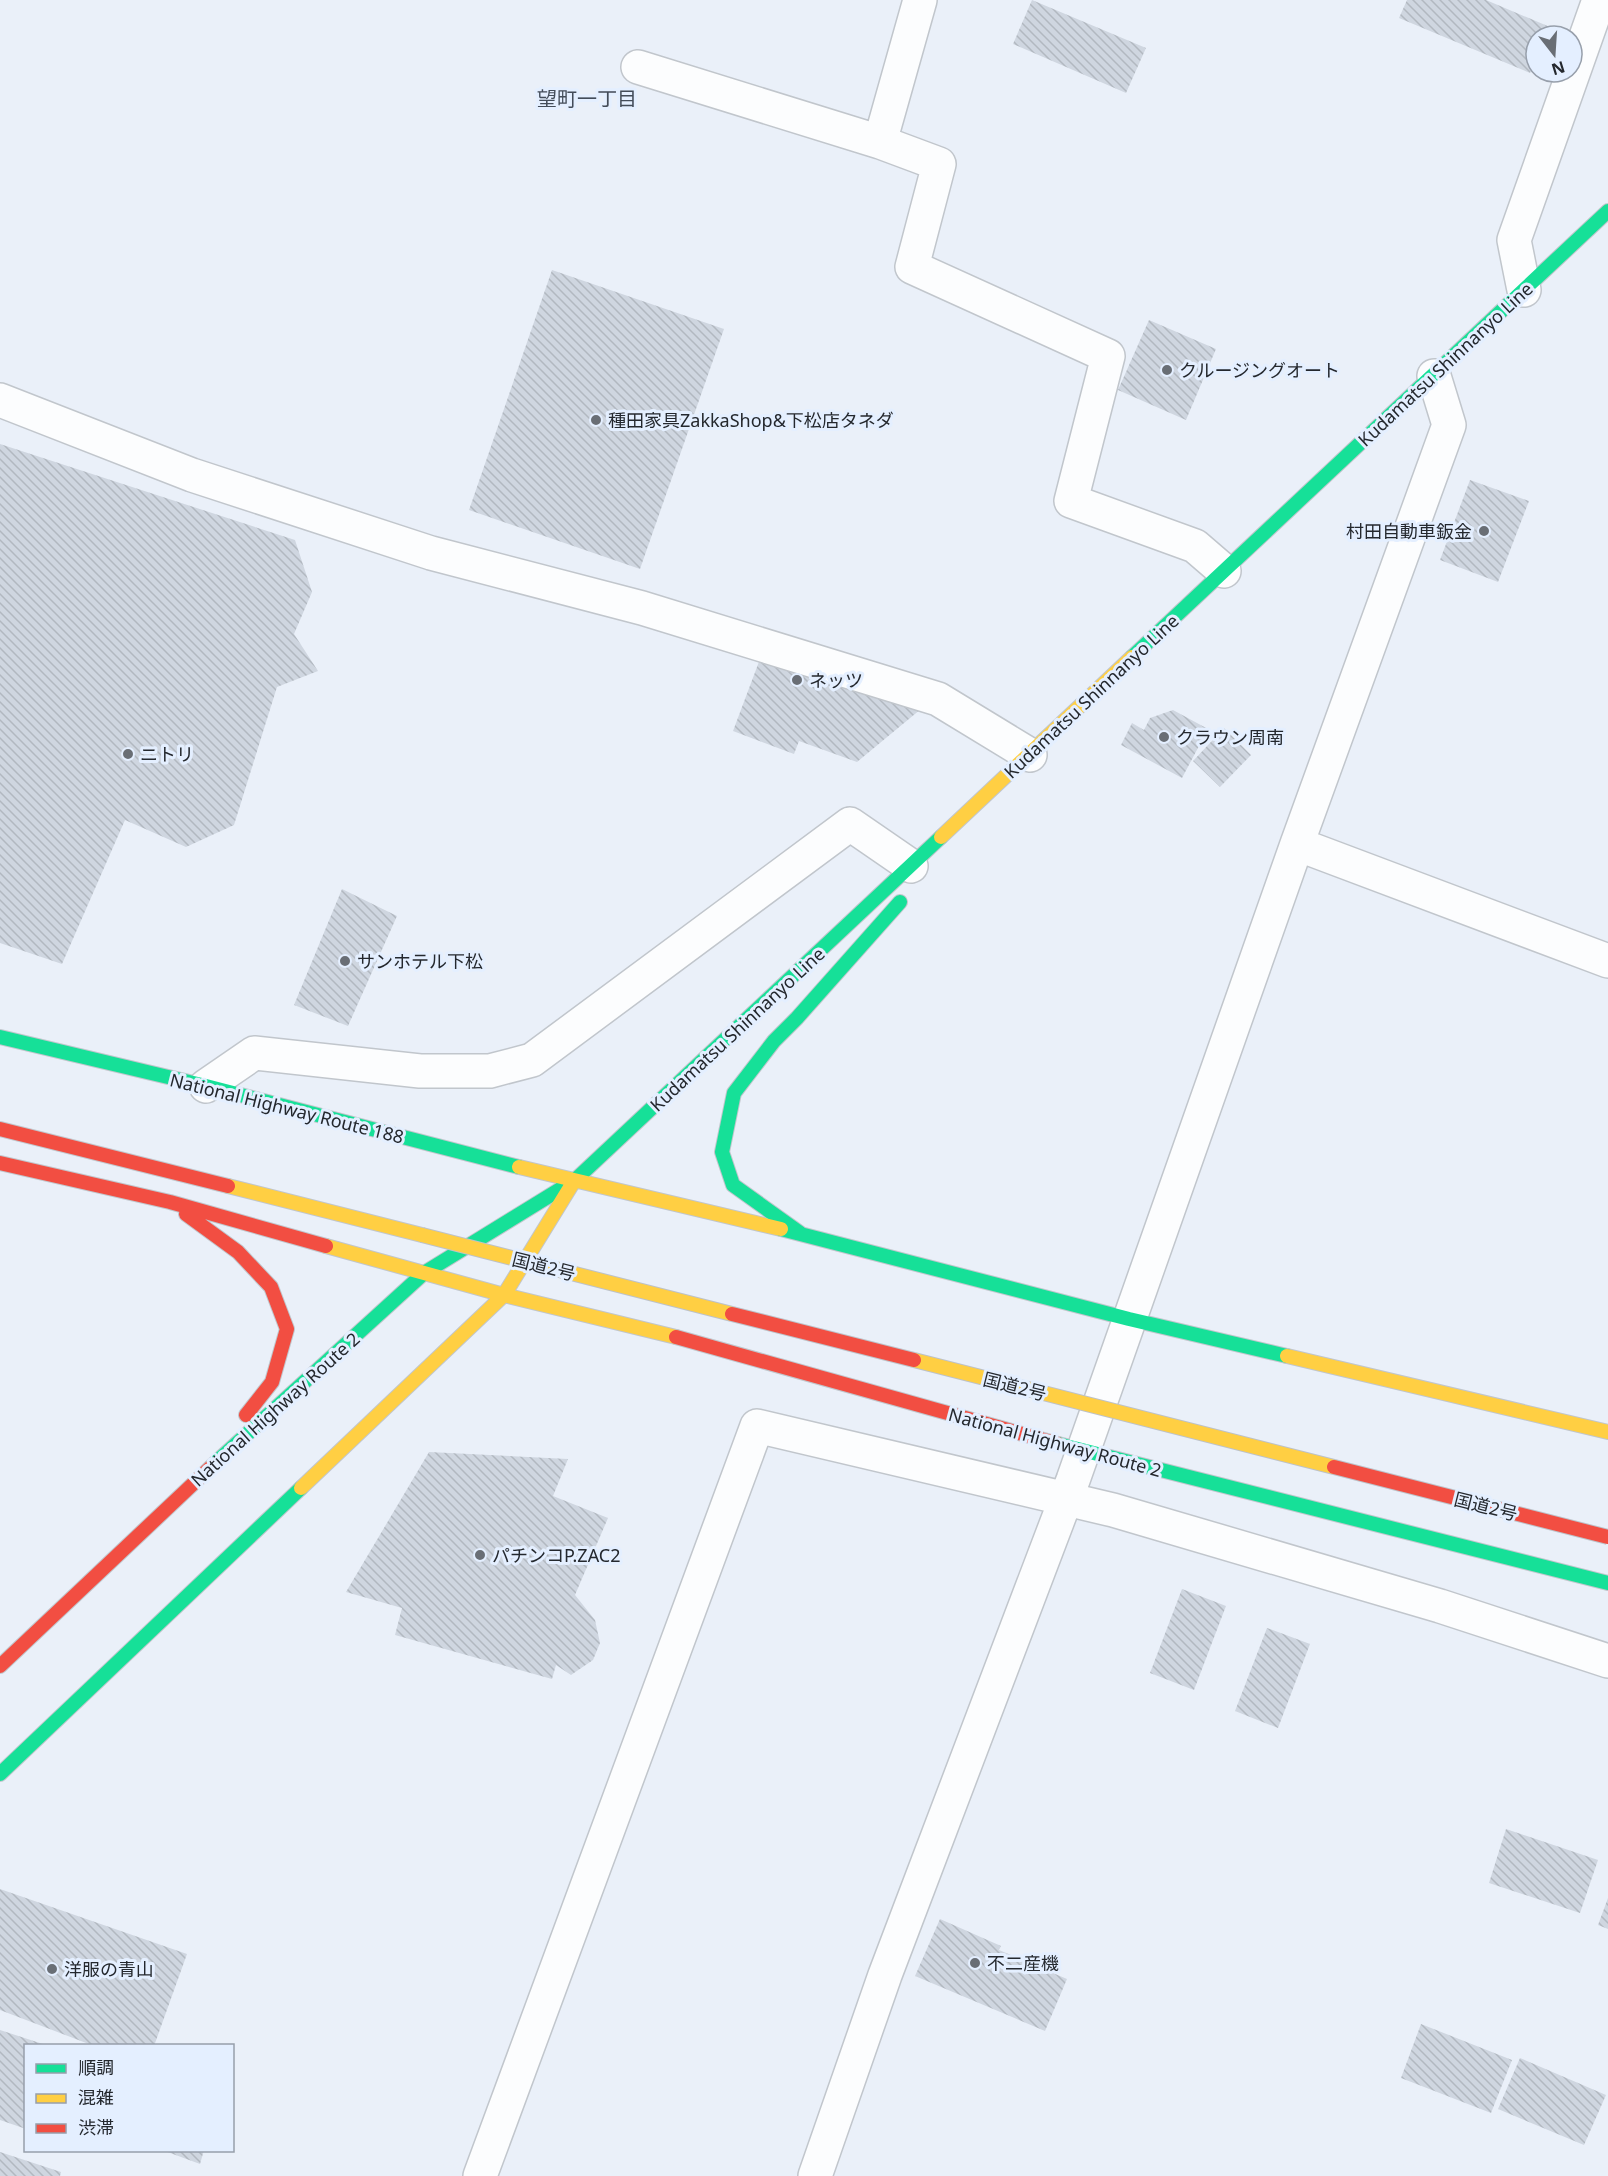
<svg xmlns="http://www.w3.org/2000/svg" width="1608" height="2176" viewBox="0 0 1608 2176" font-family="'Noto Sans','Noto Sans JP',sans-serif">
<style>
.building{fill:url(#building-back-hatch)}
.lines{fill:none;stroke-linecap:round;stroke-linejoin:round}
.street-casing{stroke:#c1c6cc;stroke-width:36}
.fast-casing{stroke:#c1c6cc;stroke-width:16}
.slow-casing{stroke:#c1c6cc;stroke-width:16}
.jam-casing{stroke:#c1c6cc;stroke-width:16}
.street{stroke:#fcfdfe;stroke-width:33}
.fast{stroke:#16e098;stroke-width:14}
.slow{stroke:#ffcf43;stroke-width:14}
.jam{stroke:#f24e42;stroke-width:14}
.slow-bridge-casing{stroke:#bdc2c9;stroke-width:16;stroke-linecap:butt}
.jam-bridge-casing{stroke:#bdc2c9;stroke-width:16;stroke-linecap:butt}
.slow-bridge{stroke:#ffcf43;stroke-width:14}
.jam-bridge{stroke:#f24e42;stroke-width:14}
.poi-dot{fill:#696e75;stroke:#e4efff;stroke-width:2}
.labels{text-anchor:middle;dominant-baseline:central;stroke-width:6;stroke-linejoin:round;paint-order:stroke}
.street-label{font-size:18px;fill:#24282e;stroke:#e4efff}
.poi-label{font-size:18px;fill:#24282e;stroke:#e4efff;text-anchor:start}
.neighbourhood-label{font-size:20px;fill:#434c59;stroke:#e4efff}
</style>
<defs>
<pattern id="building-back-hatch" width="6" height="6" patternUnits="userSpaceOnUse" patternTransform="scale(1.5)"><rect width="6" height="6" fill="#cfd6e0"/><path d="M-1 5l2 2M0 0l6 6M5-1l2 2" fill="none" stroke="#b2b8c0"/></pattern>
</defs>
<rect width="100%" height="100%" fill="#eaf0f9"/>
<path class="building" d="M1032,0L1146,48L1126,93L1013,44Z
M1407,0H1486L1550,27L1546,36H1536V59L1530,73L1399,18Z
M552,270L724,329L640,569L469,510Z
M1149,320L1216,349L1186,420L1118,390Z
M0,444L295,540L312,592L294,634L318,671L277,687L234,825L186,847L125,820L62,964L0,943Z
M1470,480L1529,501L1498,582L1440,560Z
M763,651L921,709L857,762L799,741L794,754L733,731Z
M1173,710L1208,729L1182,778L1121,745L1132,723L1144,730L1150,718Z
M1224,728L1251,755L1220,787L1193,761Z
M342,889L397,916L348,1026L294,1005Z
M429,1452L568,1459L553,1496L608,1518L575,1595L595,1620L600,1643L593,1660L571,1675L556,1665L552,1679L395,1635L402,1608L346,1592Z
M1182,1589L1226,1606L1194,1690L1150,1673Z
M1267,1628L1310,1644L1278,1728L1235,1711Z
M1506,1829L1598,1860L1580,1913L1489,1883Z
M0,1889L187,1954L154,2046H94L0,2010Z
M1608,1898V1929L1598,1925Z
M940,1919L1001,1946L999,1950L1067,1979L1045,2031L915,1976Z
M1421,2024L1512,2060L1491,2113L1401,2078Z
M0,2030L46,2045L26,2046V2129L0,2120Z
M1520,2058L1606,2095L1584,2145L1498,2109Z
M162,2150H204L200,2164Z
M0,2152L61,2172L60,2176H0Z"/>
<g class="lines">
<defs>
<path id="street" d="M638,67L880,142L939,164L912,267L1108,356L1071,501L1195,546L1224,571
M880,142L920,0
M1524,290L1514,240L1599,0
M0,400L192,475L431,553L642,608L938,699L1030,755
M1297,844L1608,961
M206,1086L254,1053L420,1071H490L532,1060L850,824L911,866
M480,2176L757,1426L1113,1510L1440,1606L1608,1661
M815,2176L885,1975L1073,1480L1297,844L1449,425L1434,376"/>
<path id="fast" d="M1132,657L1608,211
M0,1037L206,1086L519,1167
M574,1181L941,837
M781,1229L1129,1319L1287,1356
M800,1233L733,1185L722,1152L734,1093L774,1041L797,1018L900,902
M1058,1444L1608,1583
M212,1466L424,1273L567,1185
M0,1774L301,1488"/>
<path id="slow" d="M941,837L1132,657
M519,1167L781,1229
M228,1186L422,1235
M326,1246L504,1295L676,1337
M1287,1356L1608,1432
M301,1488L504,1295L574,1181"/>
<path id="jam" d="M0,1129L228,1186
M0,1163L170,1202L326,1246
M186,1214L238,1252L271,1287L287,1329L272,1382L246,1415
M676,1337L1058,1444
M0,1666L212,1466"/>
</defs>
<use href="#street" class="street-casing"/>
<use href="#fast" class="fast-casing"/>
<use href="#slow" class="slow-casing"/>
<use href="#jam" class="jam-casing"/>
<use href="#street" class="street"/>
<use href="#fast" class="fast"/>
<use href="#slow" class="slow"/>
<use href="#jam" class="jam"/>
<defs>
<path id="slow-bridge" d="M422,1235L732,1314
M914,1360L1334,1467"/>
<path id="jam-bridge" d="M732,1314L914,1360
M1334,1467L1608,1537"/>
</defs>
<use href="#slow-bridge" class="slow-bridge-casing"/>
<use href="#jam-bridge" class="jam-bridge-casing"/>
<use href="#slow-bridge" class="slow-bridge"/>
<use href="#jam-bridge" class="jam-bridge"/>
</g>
<g class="poi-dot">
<circle cx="1167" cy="370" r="6"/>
<circle cx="596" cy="420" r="6"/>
<circle cx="1484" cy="531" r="6"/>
<circle cx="797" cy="680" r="6"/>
<circle cx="1164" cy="737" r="6"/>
<circle cx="128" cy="754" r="6"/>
<circle cx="345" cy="961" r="6"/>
<circle cx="480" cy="1555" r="6"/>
<circle cx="975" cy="1963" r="6"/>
<circle cx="52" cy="1969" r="6"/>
</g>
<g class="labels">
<g class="street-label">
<text transform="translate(1445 364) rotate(-43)">Kudamatsu Shinnanyo Line</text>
<text transform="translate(1091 696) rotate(-43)">Kudamatsu Shinnanyo Line</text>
<text transform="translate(737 1029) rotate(-43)">Kudamatsu Shinnanyo Line</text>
<text transform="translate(287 1108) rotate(14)">National Highway Route 188</text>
<text transform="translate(544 1266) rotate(14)">国道2号</text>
<text transform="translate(1015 1386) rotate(14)">国道2号</text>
<text transform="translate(275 1409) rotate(-42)">National Highway Route 2</text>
<text transform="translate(1055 1442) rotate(15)">National Highway Route 2</text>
<text transform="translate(1486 1506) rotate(14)">国道2号</text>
</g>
<g class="poi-label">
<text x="1179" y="370">クルージングオート</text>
<text x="608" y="420">種田家具ZakkaShop&amp;下松店タネダ</text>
<text x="1472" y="531" text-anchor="end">村田自動車鈑金</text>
<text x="809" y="680">ネッツ</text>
<text x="1176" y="737">クラウン周南</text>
<text x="140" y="754">ニトリ</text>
<text x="357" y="961">サンホテル下松</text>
<text x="492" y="1555">パチンコP.ZAC2</text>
<text x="987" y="1963">不二産機</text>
<text x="64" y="1969">洋服の青山</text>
</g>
<g class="neighbourhood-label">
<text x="587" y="98">望町一丁目</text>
</g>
</g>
<rect x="24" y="2044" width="210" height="108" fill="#e4efff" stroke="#979fab" stroke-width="1.5"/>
<rect x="36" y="2064" width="30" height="9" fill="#16e098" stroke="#979fab" stroke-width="1.5"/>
<text x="78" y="2074" font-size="18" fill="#24282e">順調</text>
<rect x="36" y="2094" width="30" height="9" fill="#ffcf43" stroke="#979fab" stroke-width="1.5"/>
<text x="78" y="2104" font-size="18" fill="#24282e">混雑</text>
<rect x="36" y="2124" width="30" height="9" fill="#f24e42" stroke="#979fab" stroke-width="1.5"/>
<text x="78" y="2134" font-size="18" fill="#24282e">渋滞</text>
<g transform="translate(1554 54) rotate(163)"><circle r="28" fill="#e4efff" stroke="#979fab" stroke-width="1.5"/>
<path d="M0-4.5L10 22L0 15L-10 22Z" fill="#696e75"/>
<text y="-9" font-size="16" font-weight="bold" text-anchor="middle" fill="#24282e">N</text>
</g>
</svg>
